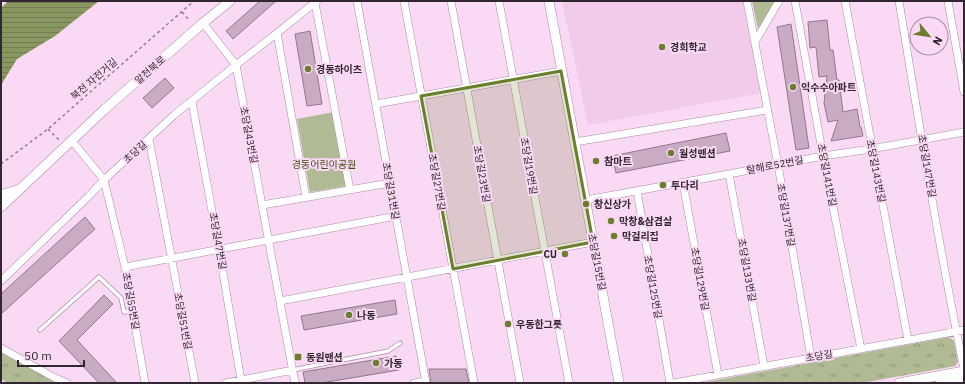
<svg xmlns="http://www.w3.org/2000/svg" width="965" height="384" viewBox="0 0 965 384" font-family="'IBM Plex Sans','Noto Sans KR',sans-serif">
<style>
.built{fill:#f2cbeb}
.grass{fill:url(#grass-tufts)}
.park{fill:#b0bb95}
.water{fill:url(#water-rules)}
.building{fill:#c9abc4;stroke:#94778f}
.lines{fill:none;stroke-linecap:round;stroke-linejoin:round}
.service-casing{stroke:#ac8ea7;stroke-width:5}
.minor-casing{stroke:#ac8ea7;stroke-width:8}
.tertiary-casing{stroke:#ac8ea7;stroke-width:10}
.path{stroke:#947e91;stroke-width:1.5;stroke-dasharray:3 3;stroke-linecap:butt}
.service{stroke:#fff;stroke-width:3.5}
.minor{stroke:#fff;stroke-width:7}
.tertiary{stroke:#fff;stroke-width:9}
.marked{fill:#6c7e2e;fill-opacity:0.2;stroke:#6c7e2e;stroke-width:3;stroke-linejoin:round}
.poi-dot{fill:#6c7e2e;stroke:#f9d9f4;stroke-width:1.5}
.labels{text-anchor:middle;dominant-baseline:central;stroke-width:4;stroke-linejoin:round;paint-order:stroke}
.poi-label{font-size:10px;font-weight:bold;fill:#322630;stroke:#f9d9f4;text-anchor:start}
.street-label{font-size:10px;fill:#322630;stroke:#f9d9f4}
.park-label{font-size:10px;fill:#414e0f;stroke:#f9d9f4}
</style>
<defs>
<pattern id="grass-tufts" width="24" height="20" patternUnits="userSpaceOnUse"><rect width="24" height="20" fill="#b0bb95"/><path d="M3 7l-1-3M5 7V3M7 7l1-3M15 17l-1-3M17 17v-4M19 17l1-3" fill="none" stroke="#90987a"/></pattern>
<pattern id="water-rules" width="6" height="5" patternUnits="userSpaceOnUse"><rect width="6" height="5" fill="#899861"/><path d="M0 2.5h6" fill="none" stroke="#717c50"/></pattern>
</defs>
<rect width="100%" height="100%" fill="#f9d9f4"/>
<path class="built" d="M562,1H743L761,93L588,125Z"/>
<path class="grass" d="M949,337L954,341L958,362L955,366L862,383H701Z
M1,350L66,383H8L1,379Z"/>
<path class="park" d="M752,1H775L758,29Z
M334,112L347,186L310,192L297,119Z"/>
<path class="water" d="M8,1H99L55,36L17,59L1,85V8Z"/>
<path class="building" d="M260,1H276L233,39L226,31Z
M827,20L830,50H833L837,80H839L843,112L857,109L860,127H861L863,136L831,141L838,120L828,122L824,103L827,76L819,77L816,47L810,48L808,22Z
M791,24L809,148L796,150L777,27Z
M310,31L322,104L307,106L295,34Z
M165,78L174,88L152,108L143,98Z
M726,133L730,151L616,173L612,156Z
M85,217L95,229L1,314V294Z
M104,295L113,304L77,340L117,383H99L59,341Z
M395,300L397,314L304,330L301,316Z
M396,356L399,370L321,383H305L303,372Z
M429,369H466L469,383H431Z"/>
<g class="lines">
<defs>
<path id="service" d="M40,330L99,277L121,298L124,312L132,311
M293,370L336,361L358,357L388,351L400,343"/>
<path id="minor" d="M357,1L426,383
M404,1L474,383
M451,1L520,383
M499,1L569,383
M747,1L778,165L811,358
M795,1L823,156L861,349
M845,1L908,340
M899,1C919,124 939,247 964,369
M948,1L964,92
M315,3L350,190
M203,23L236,65L295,383
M277,33L306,197
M755,42L779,1
M192,102L219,249L241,380
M376,104L561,71
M149,139L195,383
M72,141L104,180L125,267L145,383
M575,142L767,110
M729,174L764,366
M683,183L718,375
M637,191L670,383
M586,200L729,174L823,156L871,149L964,132
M262,205L390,183
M125,267L396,216
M1,281L88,197L104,180L174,115L236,65L277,33L317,1
M280,301L593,242
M1,348L55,378L67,383
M226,383L293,370
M414,383L425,381
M674,383L964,330"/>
<path id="tertiary" d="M549,1L619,383
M1,195L17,190
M1,207L105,109L203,23L230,1
M899,383L964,371
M940,383L964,379"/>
</defs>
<use href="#service" class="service-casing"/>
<use href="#minor" class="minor-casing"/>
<use href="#tertiary" class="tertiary-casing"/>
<path class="path" d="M182,12L190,21
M48,129L60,141
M1,164L48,129L194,1"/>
<use href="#service" class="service"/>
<use href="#minor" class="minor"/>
<use href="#tertiary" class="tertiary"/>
</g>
<path class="marked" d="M561,71L593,242L453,269L421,96Z"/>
<g class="poi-dot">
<circle cx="662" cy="47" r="4"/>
<circle cx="308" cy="69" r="4"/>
<circle cx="793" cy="87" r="4"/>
<circle cx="671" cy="153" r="4"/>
<circle cx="596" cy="161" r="4"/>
<circle cx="663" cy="185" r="4"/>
<circle cx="586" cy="204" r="4"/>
<circle cx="611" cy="221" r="4"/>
<circle cx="614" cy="236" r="4"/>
<circle cx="565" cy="254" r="4"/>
<circle cx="349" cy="315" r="4"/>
<circle cx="508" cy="324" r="4"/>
<rect x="294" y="353" width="8" height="8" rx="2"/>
<circle cx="376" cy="363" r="4"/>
</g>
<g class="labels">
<g class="poi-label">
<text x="670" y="47">경희학교</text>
<text x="316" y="69">경동하이츠</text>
<text x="801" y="87">익수수아파트</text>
<text x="679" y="153">월성맨션</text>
<text x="604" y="161">참마트</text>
<text x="671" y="185">투다리</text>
<text x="594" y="204">창신상가</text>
<text x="619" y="221">막창&amp;삼겹살</text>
<text x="622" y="236">막걸리집</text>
<text x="557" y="254" text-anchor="end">CU</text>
<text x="357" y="315">나동</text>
<text x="516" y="324">우동한그릇</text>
<text x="306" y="357">동원맨션</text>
<text x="384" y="363">가동</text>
</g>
<g class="street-label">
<text transform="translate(150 70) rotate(-41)">알천북로</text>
<text transform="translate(94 79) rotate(-41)">북천 자전거길</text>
<text transform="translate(249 135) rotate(79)">초당길43번길</text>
<text transform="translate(135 152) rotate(-43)">초당길</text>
<text transform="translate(775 165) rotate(-11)">탈해로52번길</text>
<text transform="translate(529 166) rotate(80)">초당길19번길</text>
<text transform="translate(927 166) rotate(80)">초당길147번길</text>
<text transform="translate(876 171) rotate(79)">초당길143번길</text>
<text transform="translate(482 174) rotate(80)">초당길23번길</text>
<text transform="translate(827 175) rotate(79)">초당길141번길</text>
<text transform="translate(437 182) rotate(80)">초당길27번길</text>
<text transform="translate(391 191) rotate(80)">초당길31번길</text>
<text transform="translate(786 215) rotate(80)">초당길137번길</text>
<text transform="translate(218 241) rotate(80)">초당길47번길</text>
<text transform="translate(597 262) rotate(79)">초당길15번길</text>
<text transform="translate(747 270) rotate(80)">초당길133번길</text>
<text transform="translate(700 279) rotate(80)">초당길129번길</text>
<text transform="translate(653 287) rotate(80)">초당길125번길</text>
<text transform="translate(131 301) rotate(80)">초당길55번길</text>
<text transform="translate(183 321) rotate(79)">초당길51번길</text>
<text transform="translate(819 356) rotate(-10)">초당길</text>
</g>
<g class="park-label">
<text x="324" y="164">경동어린이공원</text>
</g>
</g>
<rect width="965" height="384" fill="none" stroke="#322630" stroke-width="4"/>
<g transform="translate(929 36) rotate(120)"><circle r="19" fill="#f9d9f4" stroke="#a991a6"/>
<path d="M0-3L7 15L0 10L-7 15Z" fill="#6c7e2e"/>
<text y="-6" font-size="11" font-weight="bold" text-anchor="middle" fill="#322630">N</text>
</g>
<path d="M18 360v6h66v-6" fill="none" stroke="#322630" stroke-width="2"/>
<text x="24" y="360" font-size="12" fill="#322630" stroke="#f9d9f4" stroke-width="3" paint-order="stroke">50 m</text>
</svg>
